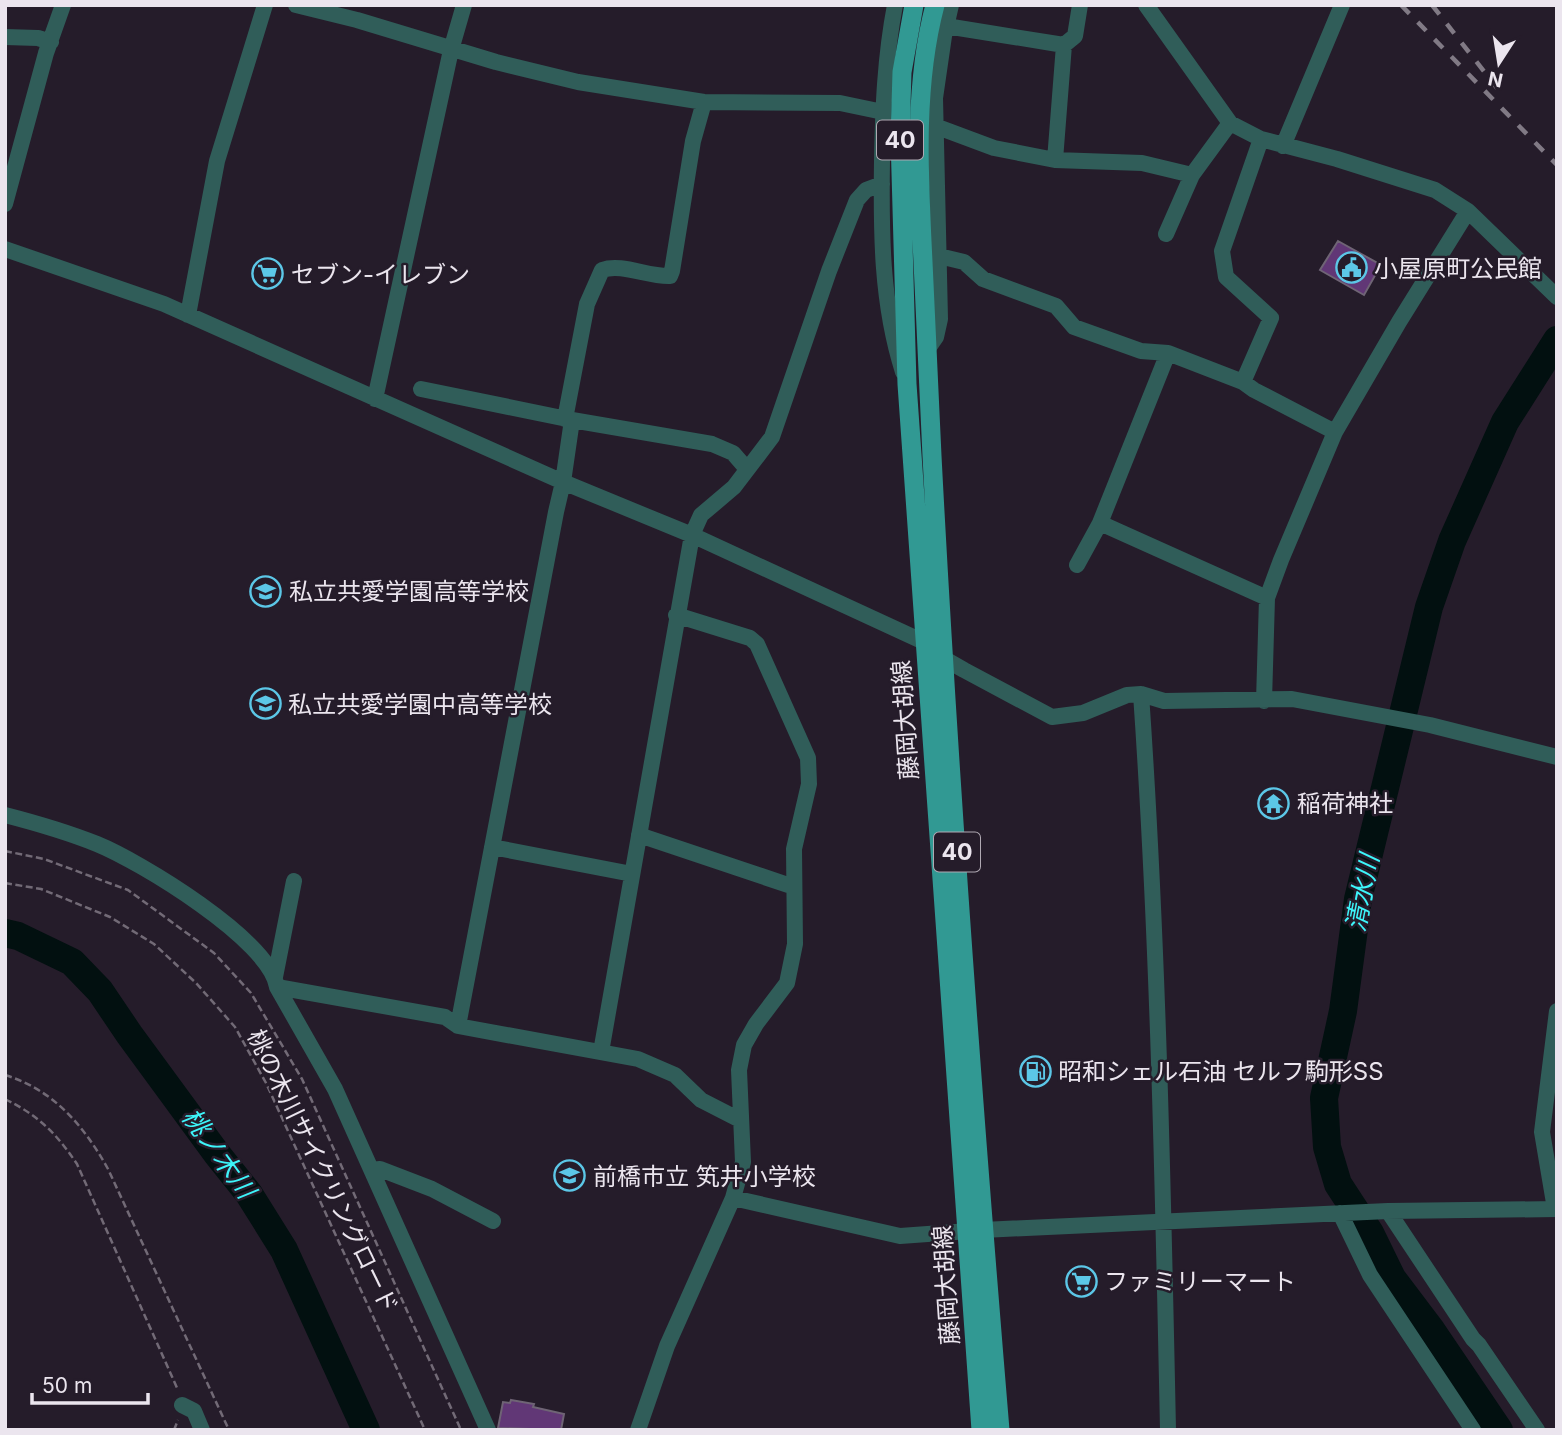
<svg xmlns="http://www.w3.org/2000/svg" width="1562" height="1435" viewBox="0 0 1562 1435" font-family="Inter,'Noto Sans JP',sans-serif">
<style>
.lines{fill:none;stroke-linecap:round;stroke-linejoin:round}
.river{stroke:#021010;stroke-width:28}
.building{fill:#613776;stroke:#6f6475;stroke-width:2}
.path{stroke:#726a76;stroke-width:2.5;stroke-dasharray:7 3.5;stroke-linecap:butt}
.minor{stroke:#305d59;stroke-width:16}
.major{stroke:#319993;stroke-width:19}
.rail{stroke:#817a85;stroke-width:4.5;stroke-dasharray:12 12;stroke-linecap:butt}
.labels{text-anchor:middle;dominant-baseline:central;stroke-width:5;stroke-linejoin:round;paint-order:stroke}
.shield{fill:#251c2a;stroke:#b0a9b3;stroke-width:2}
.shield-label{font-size:23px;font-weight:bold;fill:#ebe5ee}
.poi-label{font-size:24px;fill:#ebe5ee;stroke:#251c2a;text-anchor:start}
.street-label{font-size:24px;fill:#ebe5ee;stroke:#251c2a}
.water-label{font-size:26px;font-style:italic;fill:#3df5fa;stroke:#251c2a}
</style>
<rect width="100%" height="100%" fill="#251c2a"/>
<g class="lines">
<path class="river" d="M5,933L18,936L72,962L100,991L129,1034L217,1154L249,1194L284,1250L366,1430
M1499,1430L1432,1331L1392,1278L1370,1233L1338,1184L1327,1147L1324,1098L1343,1011L1358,899L1429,607L1452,541L1505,422L1557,340"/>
</g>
<path class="building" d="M1338,241L1381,265L1364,295L1320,270Z
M511,1400L534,1404L533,1407L564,1414L561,1430L498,1428L503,1402L510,1403Z"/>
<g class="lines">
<path class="path" d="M5,851L44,859L128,890L214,953L251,993L302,1079L461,1430
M5,883L41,889L110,917L154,944L196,983L235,1027L266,1083L425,1430
M5,1075C54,1090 84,1126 108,1169L229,1430
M5,1099C39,1116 56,1133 77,1164L178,1390
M174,1430L178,1420"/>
<path class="minor" d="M296,5L357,20L496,62L578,82L704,102L840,103L883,112
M895,5C885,57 883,108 882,160C881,231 881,303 903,372
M1146,5L1230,123L1261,139L1337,159L1435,190L1468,211L1557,297
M946,26L1064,45
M5,37L38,38L51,42
M935,126L994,148L1055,160L1142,163L1192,175
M1283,146L1342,5
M1055,160L1064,45L1075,36L1080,5
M5,204L46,53L63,5
M1166,234L1192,175L1230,123
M5,249L164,304L563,482L692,535L924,642L943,658L964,670L1052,717L1083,713L1127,695L1141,694L1164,701L1292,699L1430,725L1557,757
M939,256L964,262L983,279L1056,306L1074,327L1141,351L1168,353L1243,382L1254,390L1335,432
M188,315L217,161L265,5
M927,350L936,337L940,319L935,98L944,36L951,5
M1243,382L1271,318L1226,277L1222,251L1261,139
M421,389L572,420L712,444L733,453L746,468
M375,399L451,50L464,5
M565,419L587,304L602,270C622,263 648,277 670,276L672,271L693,141L704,102
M1100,523L1267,598
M1077,565L1100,523L1168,353
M1141,694C1158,939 1163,1185 1168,1430
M1264,701L1267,598L1281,560L1335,432L1399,322L1468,211
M5,815C36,823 67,832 97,844C139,861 270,940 277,987L335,1089L488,1430
M639,835L794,887
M492,847L632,874
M275,977L294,881
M277,987L445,1017L458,1026L638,1059L675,1075L701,1100L740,1120
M458,1026L556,512L563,482L572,420
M601,1052L692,535L701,515L734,487L772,437L829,271L857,200L866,190L882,184
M372,1170L380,1169L432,1189L493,1221
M733,1198L900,1236L983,1230L1388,1211L1557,1209
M1555,1209L1542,1132L1557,1011
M1388,1211L1473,1339L1479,1345L1537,1430
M1340,1213L1370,1275L1473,1430
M182,1405L194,1411L202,1430
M638,1430L667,1346L733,1198L743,1162L739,1070L744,1045L756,1024L787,983L795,944L794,849L809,784L808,758L757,644L750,638L676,615"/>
<path class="major" d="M914,5L902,72L900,137L907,384L981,1430
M935,5C913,88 919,178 923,262C926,327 929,392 932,456C949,781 973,1106 1000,1430"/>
<path class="rail" d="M1401,5L1557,165
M1432,5L1497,88"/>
</g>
<defs>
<symbol id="civic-ring" viewBox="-11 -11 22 22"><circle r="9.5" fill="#251c2a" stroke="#5cc7e7" stroke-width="1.5"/><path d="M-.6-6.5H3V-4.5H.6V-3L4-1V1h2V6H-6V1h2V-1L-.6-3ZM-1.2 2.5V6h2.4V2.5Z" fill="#5cc7e7"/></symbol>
<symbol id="supermarket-ring" viewBox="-11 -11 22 22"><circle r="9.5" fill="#251c2a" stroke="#5cc7e7" stroke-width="1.5"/><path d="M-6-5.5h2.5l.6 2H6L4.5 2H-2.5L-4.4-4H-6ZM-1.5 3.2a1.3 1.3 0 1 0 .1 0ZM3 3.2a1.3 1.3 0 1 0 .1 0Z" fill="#5cc7e7"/></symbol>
<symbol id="school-ring" viewBox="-11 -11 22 22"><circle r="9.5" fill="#251c2a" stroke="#5cc7e7" stroke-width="1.5"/><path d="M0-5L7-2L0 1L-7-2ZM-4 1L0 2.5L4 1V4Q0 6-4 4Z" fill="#5cc7e7"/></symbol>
<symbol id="temple-ring" viewBox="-11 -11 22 22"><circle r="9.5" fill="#251c2a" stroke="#5cc7e7" stroke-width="1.5"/><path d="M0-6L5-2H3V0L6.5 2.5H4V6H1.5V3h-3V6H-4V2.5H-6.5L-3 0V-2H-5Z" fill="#5cc7e7"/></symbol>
<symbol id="fuel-ring" viewBox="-11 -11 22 22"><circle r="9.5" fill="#251c2a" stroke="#5cc7e7" stroke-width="1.5"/><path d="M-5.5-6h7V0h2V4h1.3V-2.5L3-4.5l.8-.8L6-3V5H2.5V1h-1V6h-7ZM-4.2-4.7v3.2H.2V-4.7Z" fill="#5cc7e7"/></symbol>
</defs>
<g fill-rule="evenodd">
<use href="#civic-ring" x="1334" y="250" width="35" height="35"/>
<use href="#supermarket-ring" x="250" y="256" width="35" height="35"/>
<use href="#school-ring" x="248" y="574" width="35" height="35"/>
<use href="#school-ring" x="248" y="686" width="35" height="35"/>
<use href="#temple-ring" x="1256" y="786" width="35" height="35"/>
<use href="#fuel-ring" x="1018" y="1054" width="35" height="35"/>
<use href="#school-ring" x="552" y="1158" width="35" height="35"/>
<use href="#supermarket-ring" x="1064" y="1264" width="35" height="35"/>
</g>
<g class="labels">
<g class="shield">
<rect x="877" y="120.5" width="46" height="39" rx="5"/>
<rect x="934" y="832.5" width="46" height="39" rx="5"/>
</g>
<g class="shield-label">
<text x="900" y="140">40</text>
<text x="957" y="852">40</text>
</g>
<g class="poi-label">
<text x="1374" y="268">小屋原町公民館</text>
<text x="291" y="274">セブン-イレブン</text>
<text x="289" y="591">私立共愛学園高等学校</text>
<text x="288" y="704">私立共愛学園中高等学校</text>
<text x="1297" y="803">稲荷神社</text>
<text x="1058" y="1071">昭和シェル石油 セルフ駒形SS</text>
<text x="593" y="1176">前橋市立 笂井小学校</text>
<text x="1104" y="1281">ファミリーマート</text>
</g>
<g class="street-label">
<text transform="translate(905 720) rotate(-94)">藤岡大胡線</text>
<text transform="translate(323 1171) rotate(64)">桃の木川サイクリングロード</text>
<text transform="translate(946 1285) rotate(-94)">藤岡大胡線</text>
</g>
<g class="water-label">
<text transform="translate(1362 893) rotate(-79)">清水川</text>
<text transform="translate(219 1153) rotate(54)">桃ノ木川</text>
</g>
</g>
<rect width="1562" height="1435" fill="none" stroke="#ebe5ee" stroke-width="14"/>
<g transform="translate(1499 63) rotate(192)" stroke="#251c2a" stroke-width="5" paint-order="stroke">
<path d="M0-5L12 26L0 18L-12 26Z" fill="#ebe5ee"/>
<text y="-10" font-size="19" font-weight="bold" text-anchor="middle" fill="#ebe5ee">N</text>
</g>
<path d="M32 1393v10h116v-10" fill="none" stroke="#ebe5ee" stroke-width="3.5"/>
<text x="42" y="1393" font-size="21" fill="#ebe5ee" stroke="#251c2a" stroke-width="5" paint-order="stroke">50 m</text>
</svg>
